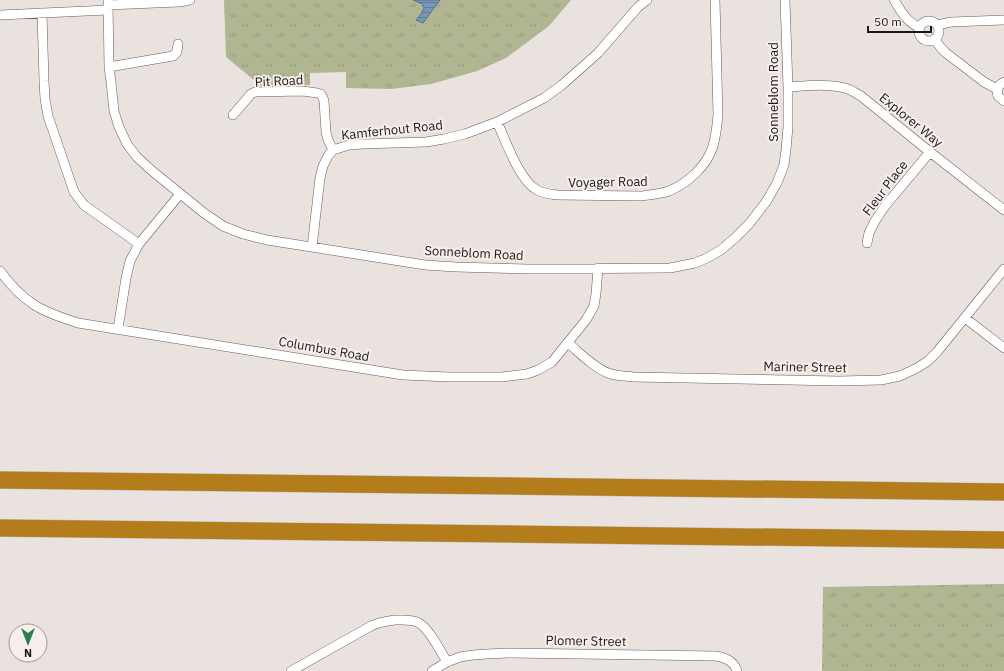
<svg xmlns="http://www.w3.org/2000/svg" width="1004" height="671" viewBox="0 0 1004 671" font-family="'IBM Plex Sans',sans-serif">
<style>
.park{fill:url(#park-tufts)}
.water{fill:url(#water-rules);stroke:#5b7187}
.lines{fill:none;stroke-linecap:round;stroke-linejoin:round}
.street-casing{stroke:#635d5a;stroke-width:10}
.highway-casing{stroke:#bfbebe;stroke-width:18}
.street{stroke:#fff;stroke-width:9}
.highway{stroke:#b37d1c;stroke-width:17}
.labels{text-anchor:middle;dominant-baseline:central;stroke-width:4;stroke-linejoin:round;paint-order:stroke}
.street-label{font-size:13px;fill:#1a1716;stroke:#f6efeb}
</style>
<defs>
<pattern id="park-tufts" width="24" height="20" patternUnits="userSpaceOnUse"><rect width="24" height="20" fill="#b0b592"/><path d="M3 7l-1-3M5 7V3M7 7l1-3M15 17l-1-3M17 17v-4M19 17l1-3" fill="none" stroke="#979b7d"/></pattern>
<pattern id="water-rules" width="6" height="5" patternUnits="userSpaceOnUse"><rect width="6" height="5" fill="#7798b8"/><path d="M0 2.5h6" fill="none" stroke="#617b95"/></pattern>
</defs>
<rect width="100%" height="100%" fill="#e9e2de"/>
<path class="park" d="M224,0H571L549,26L506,58L477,71L431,84L391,89L346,88V72L310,73V85L261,86L226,57Z
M1004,584V671H822L823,587Z"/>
<path class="water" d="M413,0H440L423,23L416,20L421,14L424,8L422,4Z"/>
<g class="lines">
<defs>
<path id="street" d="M108,0L109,67L111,82L114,111L119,127L127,144L137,157L151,170L204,213L223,226L243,234L267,240L425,265L456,267L528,269L670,268L695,263L707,258L721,250L736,237L749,224L766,202L777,183L784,165L786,150L788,127V87L785,0
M894,0C902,13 906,21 920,28
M108,5L179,2L190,0
M42,13L44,81L45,99L48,116L74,192L84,205L139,244
M0,15L108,10
M919 31a10 10 0 1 1 20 0a10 10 0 1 1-20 0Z
M937,25L951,22L1004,20
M934,39L941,48L946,53L984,82L997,89
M109,67L173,56L177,52L178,44
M1004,82C998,85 996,90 998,96L1004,101
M788,87C805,86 832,83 848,89C853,91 857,94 861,96L930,152L1004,210
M233,115L251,94L255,92L303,91L317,93L321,94L323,98L324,101L326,132L328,140L333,150
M497,122C506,141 519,180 537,190C544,194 551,194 558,195L641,196C650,195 660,194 669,191C688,183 707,166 713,146C716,136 717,126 718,115L715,0
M867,243L869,233L875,221L885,206L930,152
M312,247L320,178L323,166L328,156L333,150L349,145L363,144L426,142L444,139L465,134L497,122L544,98L562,85L598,53L638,7L647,0
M0,271C8,282 21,296 33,304C46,313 63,318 78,323L403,375L449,377H501L527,374L538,370L552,362L586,320L594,306L596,294L598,268
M965,318L1004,348
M118,329L126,278L130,261L139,244L180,194
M568,343C580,353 593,367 608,373C616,376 625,376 633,377L839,381L881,380L900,376L917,368L928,361L937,352L1004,269
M291,671L371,626C379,622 387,621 395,620C402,620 411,619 417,622C428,626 441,652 447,662
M432,671L447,662L460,657L473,655L487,654L509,653L716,656C726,658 734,661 737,671"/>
<path id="highway" d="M0,480L1004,492
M0,528L1004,540"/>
</defs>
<use href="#street" class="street-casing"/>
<use href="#highway" class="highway-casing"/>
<use href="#street" class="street"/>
<use href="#highway" class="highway"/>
</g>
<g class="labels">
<g class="street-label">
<text transform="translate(279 81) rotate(-3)">Pit Road</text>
<text transform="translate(773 92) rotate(-90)">Sonneblom Road</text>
<text transform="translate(911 120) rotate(39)">Explorer Way</text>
<text transform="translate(392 130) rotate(-6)">Kamferhout Road</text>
<text transform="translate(608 182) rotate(-1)">Voyager Road</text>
<text transform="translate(885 188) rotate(-53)">Fleur Place</text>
<text transform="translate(474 253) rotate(3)">Sonneblom Road</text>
<text transform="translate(324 349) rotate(10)">Columbus Road</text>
<text transform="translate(805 367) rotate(1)">Mariner Street</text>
<text transform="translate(586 641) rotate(1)">Plomer Street</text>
</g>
</g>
<g transform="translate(28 643) rotate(180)"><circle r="19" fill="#f6efeb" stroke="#9e9996"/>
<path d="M0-3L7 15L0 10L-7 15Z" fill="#2b7e50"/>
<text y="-6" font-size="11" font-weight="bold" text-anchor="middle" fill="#1a1716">N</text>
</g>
<path d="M868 26v6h63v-6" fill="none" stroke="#1a1716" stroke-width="2"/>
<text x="874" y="26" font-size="12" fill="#1a1716" stroke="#f6efeb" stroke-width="3" paint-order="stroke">50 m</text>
</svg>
